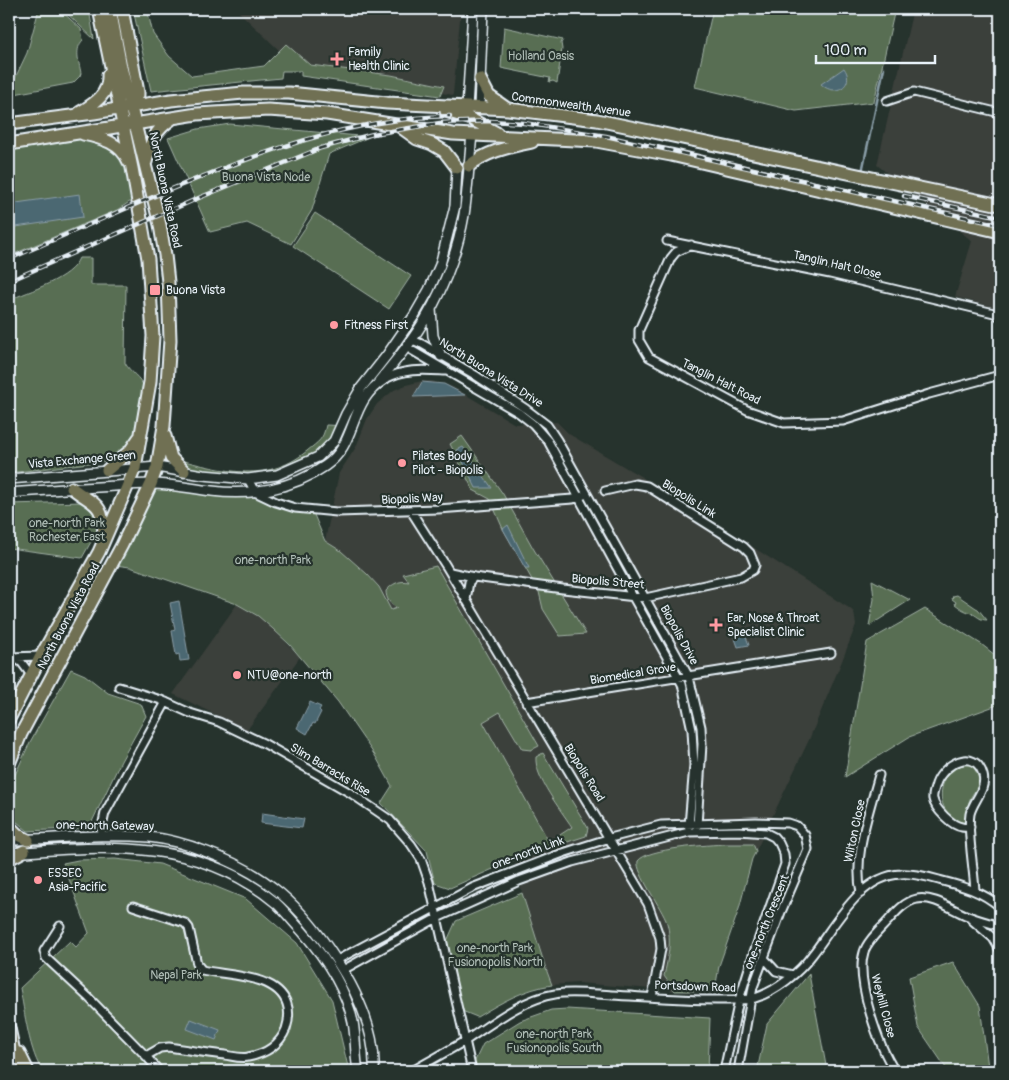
<svg xmlns="http://www.w3.org/2000/svg" width="1009" height="1080" viewBox="0 0 1009 1080" font-family="Pangolin,sans-serif">
<style>
.built{fill:#3a3f3a}
.green{fill:#596e52;stroke:#a0b0a5}
.water{fill:#4c6772;stroke:#8a9ea8}
.lines{fill:none;stroke-linecap:round;stroke-linejoin:round}
.stream{stroke:#8a9ea8;stroke-width:2.5}
.minor-casing{stroke:#e8f1f8;stroke-width:11}
.tertiary-casing{stroke:#e8f1f8;stroke-width:12}
.primary-casing{stroke:#e8f1f8;stroke-width:15}
.minor{stroke:#26332d;stroke-width:7}
.tertiary{stroke:#26332d;stroke-width:9}
.primary{stroke:#706f52;stroke-width:11}
.rail-casing{stroke:#e8f1f8;stroke-width:4.5}
.rail{stroke:#26332d;stroke-width:2.5;stroke-dasharray:8;stroke-linecap:butt}
.poi-dot{fill:#ff9aa2;stroke:#26332d;stroke-width:2}
.labels{text-anchor:middle;dominant-baseline:central;stroke-width:4.5;stroke-linejoin:round;paint-order:stroke}
.poi-label{font-size:12px;fill:#e8f1f8;stroke:#26332d;text-anchor:start}
.park-label{font-size:12px;fill:#afbdb6;stroke:#26332d}
.street-label{font-size:12px;fill:#e8f1f8;stroke:#26332d}
</style>
<rect width="100%" height="100%" fill="#26332d"/>
<filter id="ink" filterUnits="userSpaceOnUse"><feTurbulence type="fractalNoise" baseFrequency=".02" numOctaves="2"/><feDisplacementMap in="SourceGraphic" scale="10" xChannelSelector="R" yChannelSelector="G"/><feConvolveMatrix kernelMatrix="1 2 1 2 8 2 1 2 1" color-interpolation-filters="sRGB"/></filter>
<g filter="url(#ink)">
<path class="built" d="M236,9H461L453,95L301,69L285,56Z
M913,9H1000V309L955,297L972,241L877,165Z
M422,381H432L453,387L515,424L557,422L569,434L640,476L849,608L854,612L856,625L842,661L809,740L752,859L739,909L719,966L716,984L708,991L689,992L578,983L552,985L546,969L522,893L515,860L518,858L437,696L379,587L354,562L325,541L339,473L356,447L367,419L377,404L394,390L406,385Z
M237,604L258,616L273,629L300,657L247,730L173,694Z"/>
<path class="green" d="M39,9H59L81,29L83,40C74,49 79,62 81,73L80,76L73,83L9,95V91L27,53Z
M62,9H89L94,39Z
M133,9H147L153,34L169,56L192,76L264,66L286,44L310,65L391,75L444,86L440,96L301,76V71H282L281,78L151,91Z
M713,9H895L874,102L796,111L695,87Z
M504,27L563,40L561,43L562,49L557,83L553,81L549,82L550,78L501,68Z
M230,124L369,137L329,154L312,210L291,244L247,223L210,232L168,138L198,129Z
M77,133L127,156L139,196L117,210L9,256V144Z
M315,213L411,276L389,309L293,246Z
M79,258H91V285H126L125,363C130,372 140,377 144,387L135,440L113,459L105,461L9,473V300C29,291 71,279 79,258Z
M326,425L348,426L338,443L277,475L251,477L184,471L171,458C220,469 264,486 307,451C319,441 323,440 326,425Z
M462,436L503,494L533,548L586,634L560,636L543,609L539,592L503,529L490,499L473,490L450,444Z
M151,484L255,492L312,510L325,541L341,551L367,574L379,587L391,610L397,608C390,604 386,599 386,591C392,584 399,580 409,582L403,574L436,566L539,746L531,750L522,749L500,712L483,722L549,842L572,827C561,810 534,777 536,757L543,753L588,828L586,836L518,858L450,888L435,883L427,851L381,803L392,786L376,757L338,702L290,645L273,629L258,616L237,604L130,567L115,565Z
M83,502L93,510L97,531L82,558L9,548V504Z
M872,580L910,600L869,626L874,599Z
M957,595L976,608L978,609L987,620C979,620 977,615 971,613C963,610 963,610 955,604L956,602L952,599L953,596Z
M925,609L981,644L1000,659V704L909,737L845,777L867,642Z
M71,669L85,675L108,693L141,704L146,716L121,761L89,828L28,831L11,817L9,809V788L30,742Z
M968,764L977,765L982,770C980,787 979,783 971,797C967,805 966,816 966,826C959,822 952,818 947,812C936,798 942,776 956,767C959,765 964,765 968,764Z
M726,844H753L756,851L752,859L739,909L719,966L716,984L708,991H675L664,976C668,958 672,941 667,923C662,908 635,872 638,861C647,848 709,845 726,844Z
M115,859L160,864L246,899L297,943L332,1000L349,1071H43C30,1056 24,1009 20,988L70,941L76,947L89,933L63,863L78,860Z
M522,893L546,969L552,985C524,989 502,1002 477,1017L462,1011L447,941L456,921Z
M953,962L980,1006L988,1067L968,1071H948L918,1027L909,977Z
M809,974L827,1071H757L767,1024Z
M567,1009L710,1018L708,1071H475L473,1065L483,1044L520,1021L551,1010Z"/>
<path class="water" d="M844,68C856,85 835,98 821,84Z
M80,194L83,217L9,228V204Z
M422,382L444,384L465,395L413,397Z
M463,447L492,488H476L457,450Z
M508,525L529,568H525L503,529Z
M179,601L189,660L180,661L179,654L176,655L172,631L175,630L170,603Z
M744,631L749,645L738,647L733,633Z
M310,702L321,707L319,710L321,712L315,724L313,723L307,734L297,728Z
M262,813L304,819L302,828L261,823Z
M191,1019L220,1030L216,1040L187,1029Z"/>
<g class="lines">
<path class="stream" d="M862,172L884,68"/>
<defs>
<path id="minor" d="M887,101L914,92L1000,113
M667,241L830,274L994,313L1000,317
M691,245L676,252L671,258L639,330V340L649,357L747,410L784,423L843,421L929,394L1000,375
M412,340L422,344L475,375L526,409L547,425L557,440L689,677L701,727L702,744L697,826
M406,347L519,413L533,424L548,441L633,597L682,684L692,730L694,765L689,826
M385,379C405,368 424,370 445,371
M248,479L255,492L276,502L295,508L337,512L438,509L573,499L582,496
M411,511L446,566L648,904L660,938L661,949L652,997
M450,572L474,577L563,589L645,598L741,577L753,570L755,565L750,553L744,547L647,486L635,484L605,491
M466,600L469,582L474,577
M9,657L41,656
M15,658L22,663L31,675
M119,687L161,700L190,713L219,722L265,744L352,794L390,820L411,844L421,859L429,882L472,1071
M526,702L831,653
M970,827C969,827 963,828 962,827C952,826 935,809 933,799C932,795 935,788 936,784C943,764 975,746 983,775C987,789 973,801 970,814C967,832 974,870 975,891
M100,836L105,813L166,702
M861,893C853,854 869,813 879,775
M133,906L185,923L189,928L197,964L202,970C228,976 277,974 287,1004C290,1013 289,1020 286,1029C279,1046 265,1054 248,1057C241,1059 232,1056 225,1055C207,1053 188,1050 169,1047L160,1048L146,1056
M972,920L993,938L1000,950
M60,926L44,951L46,958L89,998L146,1056L159,1071
M764,958L776,971L793,975
M337,960L472,888L563,853L610,838L661,825L756,822L788,823L797,826L805,835L808,849L781,912L753,987L738,1071
M343,970L437,918L519,881L572,862L689,832L739,831L766,833L774,837L779,843L784,854L785,864L754,952L739,1000L724,1071
M412,1071C431,1060 450,1050 468,1039C494,1022 523,999 555,994C573,991 593,994 612,995C647,997 682,1000 717,1000C730,1000 743,1001 755,998C776,991 799,973 812,955C835,926 859,876 901,874C913,873 928,877 939,880C962,886 982,891 1000,907
M895,1071C879,1047 855,980 864,952C867,941 880,930 887,922C896,912 904,902 917,899C935,896 952,910 968,916C978,920 989,923 1000,926"/>
<path id="tertiary" d="M467,108L473,9
M479,108L483,9
M431,309L433,336L441,356
M379,381C392,365 406,349 417,332C440,298 457,256 464,215C468,189 469,161 472,135
M9,479L157,467L203,475L248,479L277,475L318,457L334,441L346,414L361,388L387,355L414,316L429,290L440,265L455,206L457,168
M9,493C44,490 79,488 115,486C127,485 140,484 152,484C173,484 192,489 212,491C251,496 292,489 325,466C359,443 347,402 385,379
M9,840C55,839 102,833 149,837C168,839 189,845 207,852C267,874 301,906 335,958C356,990 376,1032 374,1071
M9,853C105,846 197,837 276,903C285,911 293,922 302,931C324,956 346,989 353,1022C356,1038 355,1055 358,1071"/>
<path id="primary" d="M122,9L138,92V95L131,106
M480,79L489,96L506,108
M446,111L469,118L497,133
M79,113C95,103 109,95 108,75
M9,124L94,113L171,100L243,93H289L387,103L508,109L597,120L1000,205
M399,126L417,139L432,144L444,151L457,168
M83,134C102,138 121,143 129,162
M9,144L197,114L268,110L327,114L453,134L596,141L671,155L1000,232
M146,162C151,141 154,131 173,118
M469,166C487,151 509,147 532,142
M165,436L171,458L184,471
M107,470L130,451L139,438
M72,488C95,506 103,501 104,536
M9,719L41,656L99,552L128,485L135,468L150,382L153,336L148,259L132,168L99,9
M9,764L21,734L122,545L151,484L157,467L164,426L170,340L168,282L165,255L160,225L121,67L110,9
M9,826L18,835L28,840
M9,859L24,851
M9,1028L18,1071
M19,1053L28,1071"/>
</defs>
<use href="#minor" class="minor-casing"/>
<use href="#tertiary" class="tertiary-casing"/>
<use href="#primary" class="primary-casing"/>
<use href="#minor" class="minor"/>
<use href="#tertiary" class="tertiary"/>
<use href="#primary" class="primary"/>
<defs>
<path id="rail" d="M904,196L1000,217
M9,259C60,237 111,215 162,193C256,154 348,118 450,116
M9,281L201,197L321,148L373,134L440,123L490,121L524,123L606,136L1000,225"/>
</defs>
<use href="#rail" class="rail-casing"/>
<use href="#rail" class="rail"/>
</g>
</g>
<g class="poi-dot">
<path d="M334.5 51.5h5v5h5v5h-5v5h-5v-5h-5v-5h5z"/>
<rect x="149" y="284" width="12" height="12" rx="2.5"/>
<circle cx="334" cy="325" r="5"/>
<circle cx="402" cy="463" r="5"/>
<path d="M713.5 617.5h5v5h5v5h-5v5h-5v-5h-5v-5h5z"/>
<circle cx="237" cy="675" r="5"/>
<circle cx="38" cy="880" r="5"/>
</g>
<g class="labels">
<g class="poi-label">
<text x="348" y="52">Family<tspan x="348" dy="14">Health Clinic</tspan></text>
<text x="166" y="290">Buona Vista</text>
<text x="344" y="325">Fitness First</text>
<text x="412" y="456">Pilates Body<tspan x="412" dy="14">Pilot - Biopolis</tspan></text>
<text x="727" y="618">Ear, Nose &amp; Throat<tspan x="727" dy="14">Specialist Clinic</tspan></text>
<text x="247" y="675">NTU@one-north</text>
<text x="48" y="873">ESSEC<tspan x="48" dy="14">Asia-Pacific</tspan></text>
</g>
<g class="park-label">
<text x="541" y="56">Holland Oasis</text>
<text x="266" y="177">Buona Vista Node</text>
<text x="67" y="523">one-north Park<tspan x="67" dy="14">Rochester East</tspan></text>
<text x="273" y="560">one-north Park</text>
<text x="495" y="948">one-north Park<tspan x="495" dy="14">Fusionopolis North</tspan></text>
<text x="176" y="975">Nepal Park</text>
<text x="554" y="1034">one-north Park<tspan x="554" dy="14">Fusionopolis South</tspan></text>
</g>
<g class="street-label">
<text transform="translate(571 105) rotate(8)">Commonwealth Avenue</text>
<text transform="translate(165 190) rotate(78)">North Buona Vista Road</text>
<text transform="translate(837 265) rotate(13)">Tanglin Halt Close</text>
<text transform="translate(491 373) rotate(32)">North Buona Vista Drive</text>
<text transform="translate(721 382) rotate(27)">Tanglin Halt Road</text>
<text transform="translate(82 460) rotate(-5)">Vista Exchange Green</text>
<text transform="translate(412 499) rotate(-3)">Biopolis Way</text>
<text transform="translate(689 499) rotate(32)">Biopolis Link</text>
<text transform="translate(608 582) rotate(5)">Biopolis Street</text>
<text transform="translate(69 616) rotate(-62)">North Buona Vista Road</text>
<text transform="translate(679 635) rotate(61)">Biopolis Drive</text>
<text transform="translate(633 674) rotate(-9)">Biomedical Grove</text>
<text transform="translate(330 770) rotate(31)">Slim Barracks Rise</text>
<text transform="translate(584 773) rotate(58)">Biopolis Road</text>
<text transform="translate(105 826) rotate(1)">one-north Gateway</text>
<text transform="translate(855 831) rotate(-78)">Wilton Close</text>
<text transform="translate(528 853) rotate(-20)">one-north Link</text>
<text transform="translate(767 922) rotate(-68)">one-north Crescent</text>
<text transform="translate(695 987) rotate(2)">Portsdown Road</text>
<text transform="translate(883 1006) rotate(75)">Weyhill Close</text>
</g>
</g>
<rect width="1009" height="1080" fill="none" stroke="#26332d" stroke-width="30"/>
<rect x="15" y="15" width="979" height="1050" fill="none" stroke="#e8f1f8" stroke-width="2" filter="url(#ink)"/>
<path d="M816 55v8h119v-8" fill="none" stroke="#e8f1f8" stroke-width="2.5"/>
<text x="824" y="55" font-size="15" fill="#e8f1f8" stroke="#26332d" stroke-width="4" paint-order="stroke">100 m</text>
</svg>
